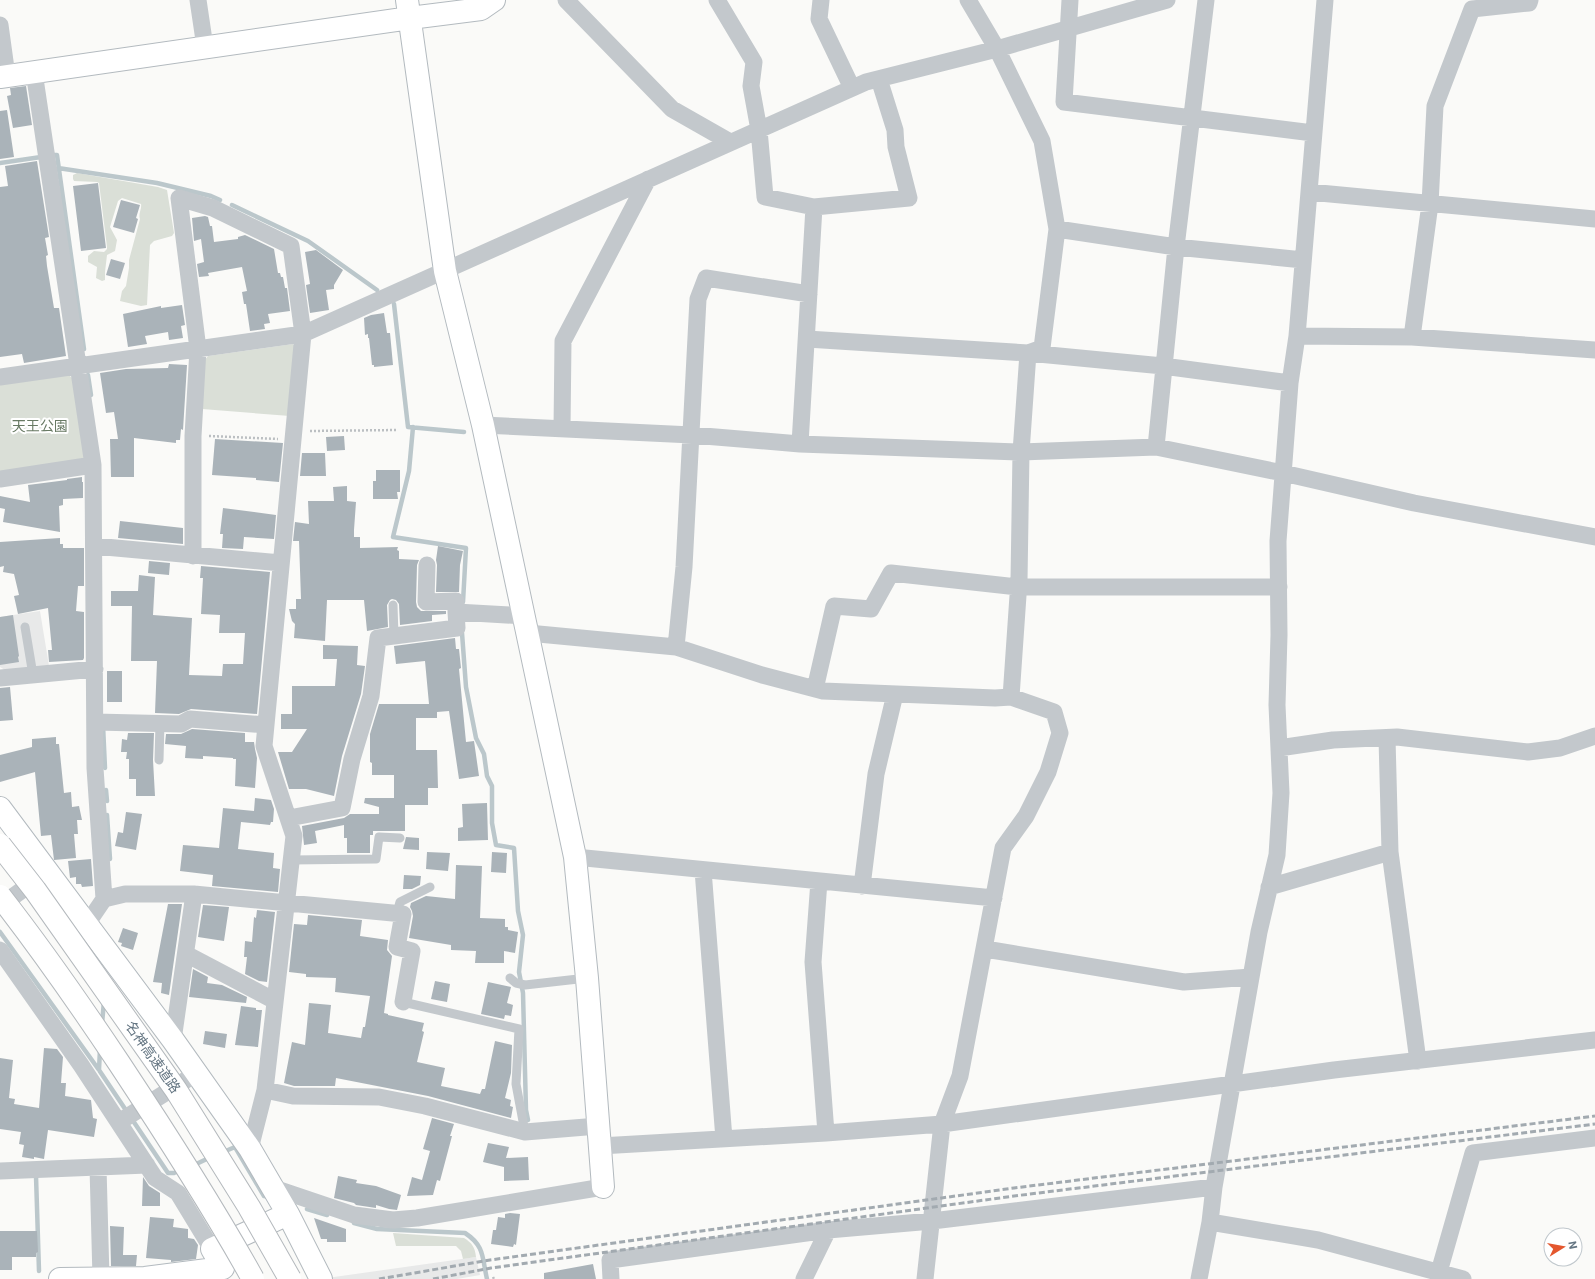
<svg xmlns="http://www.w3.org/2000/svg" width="1595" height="1279" viewBox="0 0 1595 1279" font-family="Roboto,'Noto Sans JP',sans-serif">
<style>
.built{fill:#e8e9e9}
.green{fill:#dadfd7}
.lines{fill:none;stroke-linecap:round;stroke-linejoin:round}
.stream{stroke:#bbc7cb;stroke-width:4.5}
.building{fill:#aab3b9}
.secondary-casing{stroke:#b3babf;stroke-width:24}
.path{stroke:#bbbfc2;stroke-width:2.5;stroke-dasharray:2 2;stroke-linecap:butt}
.lane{stroke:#c3c8cc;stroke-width:9}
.street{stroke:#c3c8cc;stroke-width:17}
.secondary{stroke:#fff;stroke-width:22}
.rail{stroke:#a2aab0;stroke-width:3;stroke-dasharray:6 3;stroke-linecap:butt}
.highway-bridge-casing{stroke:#b4b9bd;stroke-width:24;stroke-linecap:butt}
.highway-bridge{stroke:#fff;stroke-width:22}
.labels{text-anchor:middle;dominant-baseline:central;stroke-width:4;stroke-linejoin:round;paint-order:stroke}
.park-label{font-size:14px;fill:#687a64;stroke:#fff}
.street-label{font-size:14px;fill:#657683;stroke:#fff}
</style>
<rect width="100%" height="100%" fill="#fafaf8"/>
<path class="built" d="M40,611L49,666L5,670L0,667V617Z
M476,1257L480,1275L457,1279H331V1277H334Z"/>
<path class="green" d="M77,173L158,187L167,190L174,233L172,236L154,241L150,245L147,305L141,306L120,301L122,291L126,286L129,268V260L140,219C138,214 142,209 141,204L122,198L118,201L110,227L117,240L115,251L107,255L105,272V280L102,281L96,278L97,267L88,262V256L94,251L104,252L107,249V247L99,183L97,182L74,181L73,179V175Z
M293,344L297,349L290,416L202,409L204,361L208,356Z
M69,375L76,382L85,458L0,474V385Z
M393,1233L464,1238C472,1243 475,1247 476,1257L463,1259L461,1251L456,1246H396Z"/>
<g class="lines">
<path class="stream" d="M54,155H57L84,349
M0,163L41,157
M58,168L157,183L211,196L220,200
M232,205L308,241L377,290
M394,304L408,427L464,432
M88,375L91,395
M413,427L409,471L393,537L466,548L463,602
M462,633L466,687L476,738L484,754L487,776L492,786V823L496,845L514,848L518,911L523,935L519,972L523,993L526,1110L528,1120
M103,725L105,768
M106,790L107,801
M107,815L110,859
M0,932L99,1070L168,1173H174L181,1170
M102,1024L104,1001
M99,1070L100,1049
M221,1153L235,1147L264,1196L270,1197
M192,1166L211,1157
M36,1176L39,1271
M307,1209L327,1215
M354,1223L377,1229L465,1233C485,1246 482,1258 487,1279"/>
</g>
<path class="building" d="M26,86L32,125L13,128L7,96L11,95L10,88Z
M7,110L14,157L0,159V111Z
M37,161L49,237L45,238L48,255L46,256L47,266L54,308H59L66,356L24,363L22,354L0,357V187L8,186L5,166Z
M98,183L106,248L81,251L73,186Z
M121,200L140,205L136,218L138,219L134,233L113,227Z
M205,216L208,217L210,226H212L214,242L238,239V237L245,235L274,249L278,273H280L281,277H283L285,288H287L290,311L268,314L270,323L264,324L265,329L250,331L246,304H244L242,292L247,291L242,267L208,273L209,276L199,277L197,264L204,262L201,239L194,241L192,218Z
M316,250L343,270L334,285V289L326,290L329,310L310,313L306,285L310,284L305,252Z
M111,259L125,263L120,279L106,275Z
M182,305L185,325L181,326L183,338L169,340L168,332L145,336L147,344L128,347L123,314L161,306V308Z
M384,313L387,333H390L393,365L374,367V365H372L369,338H368V334L365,335L364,318L371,315Z
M169,364L187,365L183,430L181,429L180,440H176V443L134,438V477H111L110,439H118L114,412L106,413L100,373L126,369L168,368Z
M344,436L345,450L327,451L326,437Z
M215,439L283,443L279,482L256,480V478L212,475Z
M302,453H325L326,476H300Z
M376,470H400V492H397L398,499H373V481H376Z
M82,477V482H83V498L63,499V505L59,506L60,532L3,522L5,509L0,508V496L30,502L28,485L67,480V479Z
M347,486V501L356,502L354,530V537H360V548L398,547L397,550L399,551V559L419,560L417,565L416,602L417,607L421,611H446V614L432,615V621L400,625L399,604L396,600L392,599L390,600L387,605L388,627L367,631L364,600H327L325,641L294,638L295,624L292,621L289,609H296V599H301L299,541H293L295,522L309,524L308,501H334L333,487Z
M223,508L276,515L274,539L244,537L243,549L222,548L223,534H220Z
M120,521L183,528V544L118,538Z
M60,538V544H63V548H84V586H78L76,611L84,612V658L83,660L49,662L48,650H52L48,608L18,614L14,596L19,595L14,574L3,572L4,566L0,567V542Z
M438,546L463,551L460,565L459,592H436L437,565L436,560Z
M149,561L170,563L169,575L148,573Z
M201,566L270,572L257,714L191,709L179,714L155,713L157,661H131L132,606H111V591H138L139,575L155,577L153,615L192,618L189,675L222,676L223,664H243L245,633H219L220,615L201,614L203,578H200Z
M13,615L19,656L18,657L19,662L0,665V617Z
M455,638L456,649H459L461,668L459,669L466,742L474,741L479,776L459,779L449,711L437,712V718H416V750H437L438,788H428V805H405V831H373V835H370V853H347V838H344V825L315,831L317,843L304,845L302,826L344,818L350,814H379V807L364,803L365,798H394V775H372V763L370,762V734L379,704H429L425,661L396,664L394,646Z
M323,645L358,646L357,665L365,666L361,694L342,756L334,796L306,789H289L278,752H292L307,729H281V714H292V686H335L337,659H323Z
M107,671H122V702H107Z
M10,687L13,720L0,721V688Z
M192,729L245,733V742H254L255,749L257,758L255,788L235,786L236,759H233V758L203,756V759L185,758L186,746L165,744L166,734H181Z
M128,733H154L153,760L155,796H136V779H129V759H126L127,752H121L122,739L127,740Z
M56,737V744H59L64,793L71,792L72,807L79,806L82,820H77L78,834H74L76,858L54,860L51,835L41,836L35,772L0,782V755L32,747V739Z
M255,798L271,800L274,809L273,822H271L270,825L241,822L238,849L274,853L273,868L280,869L278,892L212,886L213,875L180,871L183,845L219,848L223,808L254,811Z
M487,803L488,840L458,841V828L463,827L462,804Z
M126,812L142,814L136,850L115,846L118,832L123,833Z
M406,837L419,838V850L403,849Z
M427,852L450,853L448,871L426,869Z
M492,852L507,853L506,873L491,872Z
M91,859L93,886L82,887L81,884H76V877L70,878L68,861Z
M456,865L482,866L480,918L505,919V927H508V930L518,932L515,953L504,951V963H475L476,951L451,950V945L409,938L413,916L412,911L410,907L411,903L426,896L455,899Z
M404,875L421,876L420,885L412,889H403Z
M168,904H182L169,995L161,993L162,983L153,982Z
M203,905L229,907L224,941L198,937Z
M257,910L275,912L267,982L259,981L245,974L247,957H244L245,941L252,942L254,917L256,918Z
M308,915L362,920L360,936L388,940L387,950L392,956L384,1013L388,1014V1015L424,1023L422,1031L424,1032L417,1062L445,1068L441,1086L480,1094L482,1089H485L495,1041L512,1045L511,1073L505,1098L511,1100L510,1106L513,1107L511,1118L428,1096L336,1078L335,1086H294L284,1083L292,1042L305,1045L309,1003L331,1005L328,1033L361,1038L363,1027H365L370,996L335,992L336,978L306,977V974L289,972L294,924L307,925Z
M123,928L138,933L133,950L121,946L122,943L118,942Z
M193,969L208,977L207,983L222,985L247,997L246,1003L189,997Z
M435,981L450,984L447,1002L431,999Z
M488,982L511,987L507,1003L513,1005L511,1016L505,1015L504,1019L481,1014Z
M241,1006L256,1008V1010H262L258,1047L235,1045Z
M205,1031L227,1034L225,1048L203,1044Z
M44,1048L57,1049L63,1057L61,1083H66L65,1096L91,1100L93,1118L97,1119L94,1137L48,1130L44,1159L34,1157V1159L22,1157L24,1145L19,1144L21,1132L0,1129V1058L13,1060L9,1098L15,1099L14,1104L39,1108Z
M432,1118L454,1124L450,1136H452L440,1181L437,1180L433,1195L407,1196L412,1177L422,1180L430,1151L423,1149Z
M488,1143L509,1147L506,1158L528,1157L529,1180L504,1181V1167L483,1162Z
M338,1176L357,1180L356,1183L376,1186L401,1195L397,1210L389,1209L376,1205V1208L356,1205L354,1203L334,1198Z
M143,1177L149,1186L160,1193V1206H142Z
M510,1213L520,1214L516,1245L514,1244L513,1247L491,1244L493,1230H496L498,1217L505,1218V1214Z
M150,1217L174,1219L173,1227L188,1229V1238L194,1239L198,1245L196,1259L171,1262V1260L146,1258Z
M314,1218L346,1229V1242H327V1239H321Z
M110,1226L124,1227L123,1255H137L136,1266H111Z
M0,1231H37L38,1252L36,1253V1257H12V1270H0Z
M593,1264L596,1279H544V1273Z"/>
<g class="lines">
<defs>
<path id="secondary" d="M407,0L445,271L483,425L575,857L587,978L603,1187
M0,77L410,18L481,9L494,0
M0,808L173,1040L250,1149L288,1214L321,1279
M60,1279L145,1278L223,1268L212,1249L288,1214"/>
</defs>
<use href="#secondary" class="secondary-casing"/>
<path class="path" d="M310,431L397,430
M209,436L278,439
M493,1277L494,1279"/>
<path class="lane" d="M393,605L394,636
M25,627L33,675
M159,760L160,723
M291,860L376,859L379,837L400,838
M397,913L400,902L430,887
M510,978L516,983L525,985L587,978
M403,1002L519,1029L516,1084L525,1132"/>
<path class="street" d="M198,0L205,47
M566,0L672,109L730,142
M717,0L754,62L751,86L759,130L765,197L814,207L909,198L896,147L895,130L879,79
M821,0L819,19L852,88
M1070,0L1064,102L1313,133
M0,25L7,76
M34,72L93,465L95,768L104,899L87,924
M1309,192L1595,219
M1057,229L1176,247L1303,260
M1297,336L1412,337L1595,350
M1412,337L1430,204L1435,106L1472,9L1529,3L1530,0
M807,339L1028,353L1163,366L1290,383
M0,377L303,334L866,82L997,49L1167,0
M483,425L692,435L800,444L1021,452L1156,447L1283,473L1414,503L1595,537
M562,429L563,341L648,179
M800,444L814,207
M1156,447L1176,247L1206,0
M0,479L93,465
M94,546L281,563
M193,556V436L198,349L179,198L213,208L291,246L303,334L264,746L294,836L265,1090L250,1149
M427,565L426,602L456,601V612
M528,633L676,647L762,675L823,691L995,698L1011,697L1019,581L1021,452L1028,353L1042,348L1057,229L1042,141L997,49L968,0
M676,647L684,567L698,299L706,278L809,294
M0,678L95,669
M815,689L834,606L871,609L891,573L1018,587H1279
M95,722L181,724L190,719L266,725
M1387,738L1390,852L1418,1061
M1279,748L1333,740L1397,737L1528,752L1560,748L1595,736
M289,818L342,808L352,759L371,696L378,638L457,628L456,612L525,616
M575,857L994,898
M703,870L724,1139
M819,881L813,962L826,1133
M862,886L876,774L895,694
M1269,887L1390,852
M104,899L125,894H194L403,914L397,947L412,951L403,1002
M0,906L40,877
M985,949L1184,982L1251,977
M0,950L81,1065L155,1178L178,1193L212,1249
M186,954L275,1001
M173,1040L194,894
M265,1090L293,1096L379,1097L425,1106L525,1132L598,1126
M119,1122L197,1073
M600,1146L826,1133L942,1124L1334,1070L1595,1040
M98,1167L101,1278
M0,1171L147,1165
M274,1188L354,1215L393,1220L417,1218L603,1187
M1210,1222L1318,1240L1463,1279
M611,1279L610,1260L828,1230L932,1221L1214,1187
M804,1279L828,1230
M925,1279L942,1124L960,1076L1003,848L1026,816L1048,772L1060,733L1054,712L1011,697
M1199,1279L1210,1222L1214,1187L1259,932L1277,855L1281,793L1277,705L1279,635L1278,541L1290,383L1297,336L1325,0
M1437,1279L1473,1153L1595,1138"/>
<use href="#secondary" class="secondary"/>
<path class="rail" d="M379,1279L490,1260L1014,1188L1595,1116
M433,1279L491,1268L1014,1196L1595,1124"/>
<defs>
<path id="highway-bridge" d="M0,845L35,890L176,1090L249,1207L290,1279
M0,896C42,950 81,1006 119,1063C166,1134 212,1205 253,1279"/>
</defs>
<use href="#highway-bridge" class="highway-bridge-casing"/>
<use href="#highway-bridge" class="highway-bridge"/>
</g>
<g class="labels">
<g class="park-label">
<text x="40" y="426">天王公園</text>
</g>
<g class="street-label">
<text transform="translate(153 1057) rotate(55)">名神高速道路</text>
</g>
</g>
<g transform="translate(1563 1247) rotate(79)"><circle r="19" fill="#ffffff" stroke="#c1c8cd"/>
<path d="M0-3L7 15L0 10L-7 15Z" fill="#e4572e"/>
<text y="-6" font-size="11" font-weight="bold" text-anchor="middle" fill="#657683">N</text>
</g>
</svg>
